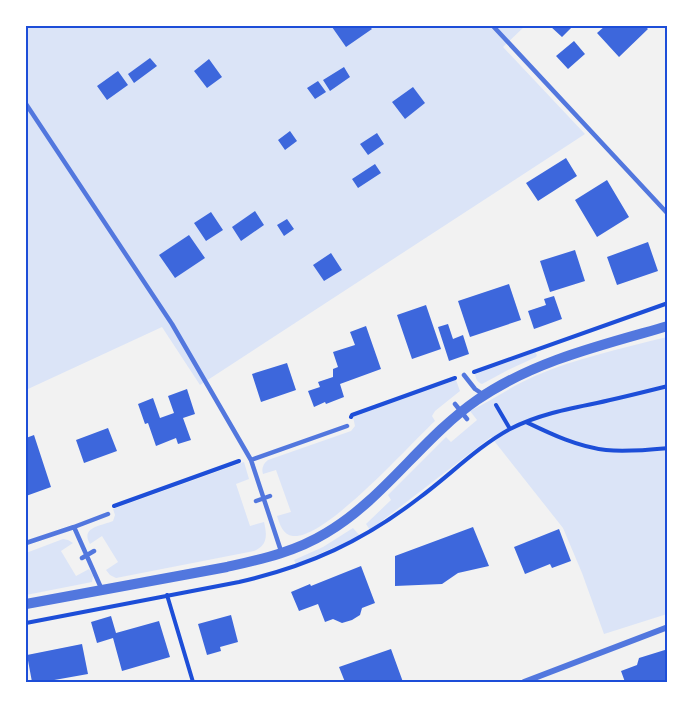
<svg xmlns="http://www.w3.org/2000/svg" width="693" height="708" viewBox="0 0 693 708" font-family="'Nunito Sans',sans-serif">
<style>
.green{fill:#dbe4f7}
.building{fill:#3d67dc}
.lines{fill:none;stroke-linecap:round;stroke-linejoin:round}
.path{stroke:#1d4ed8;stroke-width:4}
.service{stroke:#5277de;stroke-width:4.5}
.minor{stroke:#5277de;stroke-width:6}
.tertiary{stroke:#5277de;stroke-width:10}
.neatline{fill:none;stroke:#1d4ed8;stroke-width:2}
</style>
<rect width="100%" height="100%" fill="#f2f2f2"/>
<path class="green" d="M26,26H525L503,47L585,134L200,385L162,327L28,389L26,382Z
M667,337V614L604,634L582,573L563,528L491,437L370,530L366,524L391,500L388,495L446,437L451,442L477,420L470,411C492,400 512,386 535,376C577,358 623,348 667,337Z
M535,352L537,355L536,357L508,370L482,384C477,382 476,379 475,374Z
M456,380L460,391L435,411L432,416L435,421C410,444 325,540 293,536C283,535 280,525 277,516L291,512L276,470L263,474C261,468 264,463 268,460L351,431L355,426L353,417Z
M244,462L249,479L236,484L250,526L264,522C267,535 268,545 254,551L116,578L110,575L106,570L118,562L102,536L90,544C80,527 101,526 113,521L115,515L113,509Z
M353,528L360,536L296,564L294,560L323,547Z
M63,539L68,540L73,543L61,551L76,576L89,569L93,576L92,582L26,595V553Z"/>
<path class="building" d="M335,26H369L372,29L346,47L332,27Z
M550,26H573L562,37Z
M605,26H645L648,29L619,57L597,33Z
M574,41L585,54L568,69L556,56Z
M150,58L157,66L134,83L128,74Z
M209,59L222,77L207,88L194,71Z
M344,67L350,77L330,91L323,80Z
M118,71L128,85L107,100L97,86Z
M318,81L326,92L315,99L307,88Z
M413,87L425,103L405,119L392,102Z
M290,131L297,141L285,150L278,140Z
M377,133L384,144L368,155L360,144Z
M566,158L577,176L538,201L526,183Z
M375,164L381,173L358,188L352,179Z
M607,180L629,217L597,237L575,200Z
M255,211L264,225L241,241L232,227Z
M211,212L223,230L206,241L194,223Z
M287,219L294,229L284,236L277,225Z
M189,235L205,258L175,278L159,255Z
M648,242L658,271L617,285L607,257Z
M575,250L585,281L550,292L540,261Z
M331,253L342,270L324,281L313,265Z
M509,284L521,320L470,337L458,301Z
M554,296L562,319L534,329L528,311L546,305L544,299Z
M426,305L441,349L412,359L397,315Z
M448,324L453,339L463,335L469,354L449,361L438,327Z
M366,326L381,369L340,384L344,397L326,404L325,402L314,407L308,391L320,387L318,382L333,377V369L338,367L333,352L355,345L350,332Z
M287,363L296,390L261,402L252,374Z
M187,389L195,414L183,418L191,440L178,444L176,438L156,446L148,423L145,424L138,404L153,398L160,418L174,413L168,396Z
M108,428L117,451L84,463L76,440Z
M34,435L51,487L26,496V438Z
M473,527L489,566L458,573L442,584L395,586V556Z
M559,529L571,561L552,568L550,564L525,574L514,547Z
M361,566L375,603L362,608L360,615L352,620L342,623L333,619L325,622L318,604L299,611L291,592L310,584L311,586Z
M231,615L238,642L220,647L221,651L207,655L198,624Z
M111,616L116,633L159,621L170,657L122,671L113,638L97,643L91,622Z
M82,644L88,674L43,682H32L27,655Z
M391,649L403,682H345L339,667Z
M668,649V682H625L621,671L637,665L639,658Z"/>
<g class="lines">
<path class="path" d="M474,372L668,303
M496,405L510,429
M351,417L352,415L455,378
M526,422C551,434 578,447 606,450C627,452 647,450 668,448
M114,506L239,461
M167,595L193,682
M26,623L239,582C309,566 363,541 419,498C449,476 477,447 510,429C537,415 567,409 597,403C620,398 644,392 668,386"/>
<path class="service" d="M493,26L668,214
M26,104L172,324L251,460L281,551
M464,375L475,389L484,395
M455,404L467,419
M251,460L347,426
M256,501L270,496
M74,527L102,590
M26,543L74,527L108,514
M82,558L94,551"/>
<path class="minor" d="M524,682L668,627"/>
<path class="tertiary" d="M26,604L227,567C262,559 295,552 326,533C384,499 422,438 477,400C533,361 602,345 668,326"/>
</g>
<rect width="693" height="708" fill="none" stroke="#ffffff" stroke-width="54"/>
<rect x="27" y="27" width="639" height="654" class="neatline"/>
</svg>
